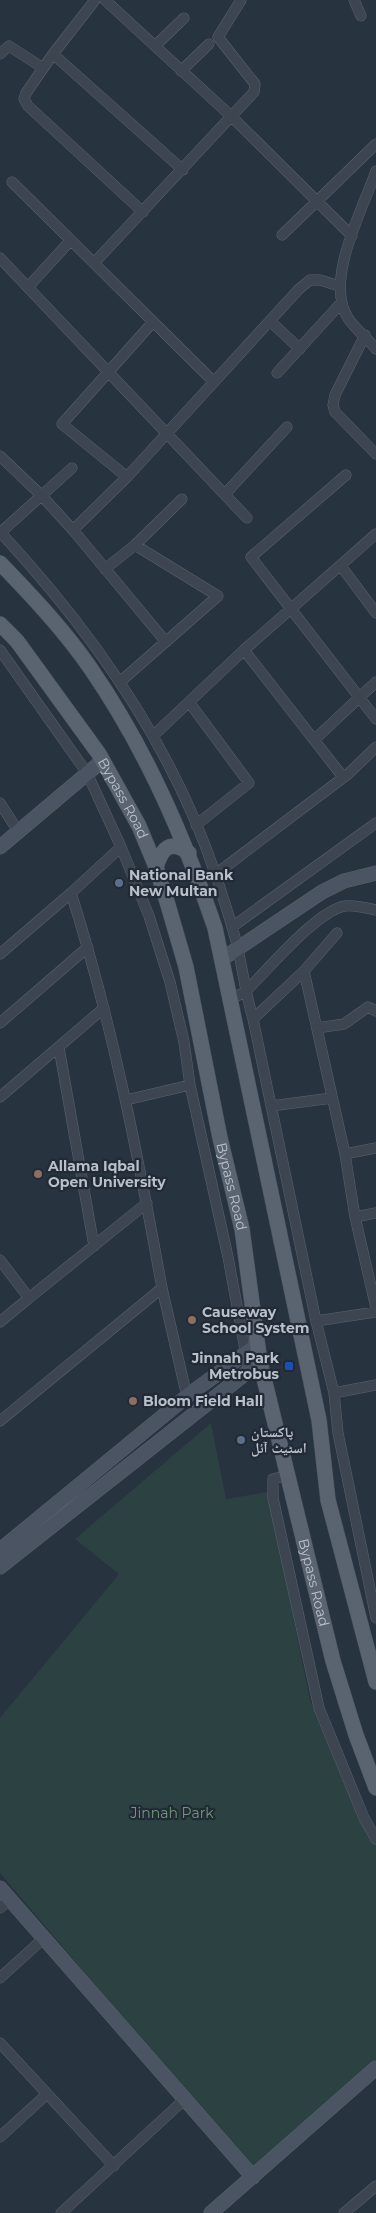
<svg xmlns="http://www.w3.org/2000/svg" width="376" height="2213" viewBox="0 0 376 2213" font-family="Montserrat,'Noto Naskh Arabic',sans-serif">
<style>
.green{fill:#2b4142}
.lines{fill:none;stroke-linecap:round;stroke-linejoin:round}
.street-casing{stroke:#5a636d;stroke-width:11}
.secondary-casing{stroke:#5a636d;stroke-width:15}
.primary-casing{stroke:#464e59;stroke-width:16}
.street{stroke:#3c4550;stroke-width:10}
.secondary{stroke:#4a5462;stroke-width:14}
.primary{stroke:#5a6470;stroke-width:15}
.service-dot{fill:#5c6f8a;stroke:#212a35;stroke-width:2}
.education-dot{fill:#8d6e63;stroke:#212a35;stroke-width:2}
.transit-dot{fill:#1a4fb4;stroke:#212a35;stroke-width:2}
.labels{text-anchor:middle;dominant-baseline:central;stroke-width:4.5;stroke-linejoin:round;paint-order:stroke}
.street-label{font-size:14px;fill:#b9c0ca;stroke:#212a35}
.poi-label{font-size:14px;font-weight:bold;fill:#b9c0ca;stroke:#212a35;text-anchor:start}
.park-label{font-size:14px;fill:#72997a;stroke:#212a35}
</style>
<rect width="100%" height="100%" fill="#283340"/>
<path class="green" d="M211,1423L226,1499L268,1492L310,1700L345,1786L376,1841V2064L252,2170L0,1873V1718L119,1574L75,1539Z"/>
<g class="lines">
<defs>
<path id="street" d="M95,0L53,54L26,93L24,99L28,106L143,212
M105,0L231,116L352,236
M354,0L361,16
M155,46L184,18
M0,54L9,46L43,68
M53,54L183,170
M181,71L209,44
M376,171C363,209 324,280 348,318C355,329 368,339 376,349
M12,182L214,382
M282,235L376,144
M0,258L247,518
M94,263L254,92L255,84L218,37L241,0
M28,287L71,240
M270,321L300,349
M365,335L335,395L333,405L335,412L376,454
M277,373L342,302
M0,456L41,495L73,530L166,642
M346,475L251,557L376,719
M127,477L62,424L153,322
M225,494L287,427
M73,530L127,477L299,289L310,280H320L339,286
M0,532C93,632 173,746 216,876C224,900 232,924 238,949C243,973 246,995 253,1019L316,1321L334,1393L338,1433L376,1618
M0,533L72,468
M341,566L376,613
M105,569L135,545L182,499
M0,650L87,773L121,847L149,916L170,982L184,1042L190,1085L228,1257L249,1371
M244,650L343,777
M121,681L218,596L135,545
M189,702L249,783L196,825
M154,735L244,650L376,534
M314,740L376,682
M0,803L18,831
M216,874L348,774L376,747
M232,927L376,823
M0,954L71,893
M304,971L345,1154L355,1217L376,1308
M231,999L245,992C267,971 316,911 345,906C354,905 367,908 376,910
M253,1019L304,971L337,933
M0,1023L88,947
M317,1028L344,1024L368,1007L376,1011
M59,1048L94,1246
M0,1097L104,1008
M126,1100L190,1085
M271,1106L332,1098
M345,1154L376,1148
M355,1217L376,1213
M0,1260L29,1298L0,1322
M162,1288L185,1388L191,1393L210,1401
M29,1298L147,1203
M316,1321L376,1312
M334,1393L376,1385
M0,1421L162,1288C138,1155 112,1022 71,893L121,847
M288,1475L273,1479V1498L319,1708L364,1818L376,1839
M0,1908L10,1899
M0,1978L44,1938
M0,2043L114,2166
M0,2137L47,2094
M61,2213L185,2099
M344,2213L376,2186"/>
<path id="secondary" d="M0,847L102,761
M222,959L322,892L344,881L376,873
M0,1550L191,1393L257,1345
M0,1567L260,1362
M0,1888L253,2177
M211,2213L376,2068"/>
<g id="primary">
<path d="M0,563C32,596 65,631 91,669C146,749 184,837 215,928L319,1420L328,1500L376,1682"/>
<path id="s1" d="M0,624L17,641L99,754L139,826L156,867L168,905L186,967L220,1138L242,1229L260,1362L333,1661L356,1735L376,1788"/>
<path d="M156,867C162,848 170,839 189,853"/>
</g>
</defs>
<use href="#street" class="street-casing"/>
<use href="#secondary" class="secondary-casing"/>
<use href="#primary" class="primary-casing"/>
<use href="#street" class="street"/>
<use href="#secondary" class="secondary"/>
<use href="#primary" class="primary"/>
</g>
<g class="service-dot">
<circle cx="119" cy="883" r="5"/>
<circle cx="241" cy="1440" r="5"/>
</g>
<g class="education-dot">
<circle cx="38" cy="1174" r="5"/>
<circle cx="192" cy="1320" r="5"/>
<circle cx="133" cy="1401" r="5"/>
</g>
<rect class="transit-dot" x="284" y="1361" width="10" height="10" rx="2.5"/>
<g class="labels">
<g class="street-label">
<text stroke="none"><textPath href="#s1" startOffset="214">Bypass Road</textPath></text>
<text stroke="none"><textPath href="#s1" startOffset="619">Bypass Road</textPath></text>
<text stroke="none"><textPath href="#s1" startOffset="1024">Bypass Road</textPath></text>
</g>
<g class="poi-label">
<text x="129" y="875">National Bank<tspan x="129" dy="16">New Multan</tspan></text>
<text x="48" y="1166">Allama Iqbal<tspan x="48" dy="16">Open University</tspan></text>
<text x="202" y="1312">Causeway<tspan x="202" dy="16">School System</tspan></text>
<text x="279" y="1358" text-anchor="end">Jinnah Park<tspan x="279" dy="16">Metrobus</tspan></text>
<text x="143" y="1401">Bloom Field Hall</text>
<text x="251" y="1432">پاکستان<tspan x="251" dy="16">اسٹیٹ آئل</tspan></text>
</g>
<g class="park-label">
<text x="172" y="1813">Jinnah Park</text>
</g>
</g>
</svg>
